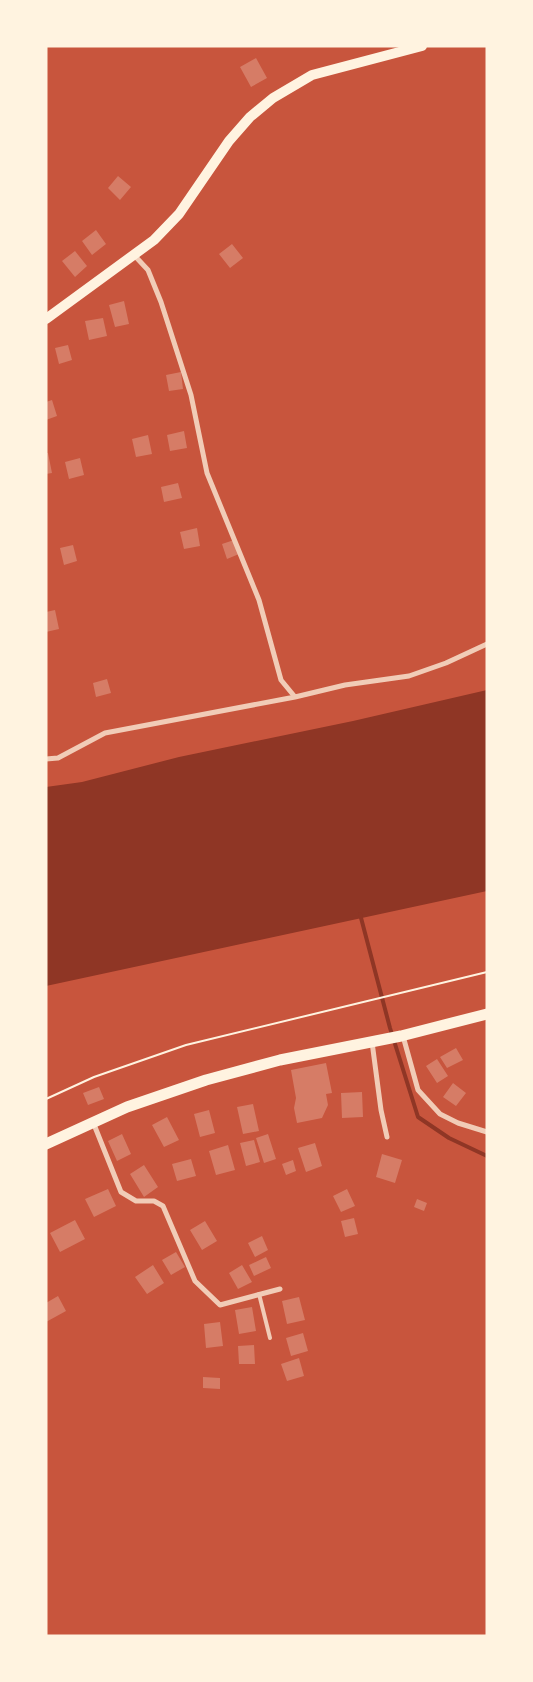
<svg xmlns="http://www.w3.org/2000/svg" width="533" height="1682" viewBox="0 0 533 1682" font-family="Overpass,sans-serif">
<style>
.water{fill:#8f3625}
.lines{fill:none;stroke-linecap:round;stroke-linejoin:round}
.stream{stroke:#8f3625;stroke-width:4}
.building{fill:#d67c66}
.path{stroke:#fff3e0;stroke-width:2}
.service{stroke:#f1ccb7;stroke-width:4}
.minor{stroke:#f1ccb7;stroke-width:5}
.secondary{stroke:#fff3e0;stroke-width:10}
.primary{stroke:#fff3e0;stroke-width:11}
</style>
<rect width="100%" height="100%" fill="#c8553d"/>
<path class="water" d="M487,690V891L46,986V787L82,782L179,757L353,721Z"/>
<g class="lines">
<path class="stream" d="M360,914L390,1028L418,1117L449,1138L487,1156"/>
</g>
<path class="building" d="M256,58L267,78L251,87L240,67Z
M118,176L131,187L120,200L108,188Z
M96,230L106,244L92,255L82,241Z
M232,244L243,258L230,268L219,254Z
M75,251L87,266L75,277L62,261Z
M124,301L129,324L115,327L109,305Z
M103,318L107,336L89,340L85,321Z
M68,345L72,360L59,364L55,348Z
M181,372L183,389L169,391L166,375Z
M52,400L57,416L46,420V402Z
M184,431L187,448L170,451L167,435Z
M148,435L152,454L136,457L132,439Z
M46,453H48L52,473L46,474Z
M80,458L84,475L69,479L65,462Z
M178,483L182,498L164,502L161,487Z
M197,528L200,546L184,549L180,532Z
M234,540L239,554L227,559L222,544Z
M73,545L77,561L64,565L60,548Z
M55,610L59,629L46,632V612Z
M107,679L111,693L96,697L93,683Z
M456,1048L463,1060L447,1068L440,1057Z
M437,1059L448,1076L437,1083L426,1066Z
M326,1063L332,1093L326,1094L328,1105L322,1118L297,1123L294,1108L296,1098L291,1070Z
M453,1083L466,1093L456,1106L443,1097Z
M99,1087L104,1099L88,1105L83,1093Z
M362,1092L363,1117L342,1118L341,1093Z
M253,1104L259,1131L243,1134L237,1107Z
M209,1110L215,1133L200,1137L194,1114Z
M167,1117L179,1140L164,1147L152,1125Z
M122,1134L131,1154L117,1161L108,1141Z
M268,1134L276,1159L264,1163L256,1138Z
M254,1140L260,1162L246,1166L240,1143Z
M315,1143L322,1166L306,1172L298,1148Z
M228,1145L235,1170L216,1175L209,1151Z
M382,1154L402,1160L395,1183L376,1177Z
M191,1159L196,1176L177,1181L172,1164Z
M293,1160L296,1171L286,1175L282,1164Z
M144,1165L158,1187L144,1197L130,1174Z
M108,1189L116,1206L94,1217L85,1199Z
M347,1189L355,1206L341,1212L333,1196Z
M417,1199L427,1203L424,1211L414,1207Z
M354,1218L358,1234L345,1237L341,1221Z
M75,1220L85,1239L60,1252L50,1233Z
M205,1221L217,1241L202,1250L190,1230Z
M262,1236L268,1250L255,1257L248,1243Z
M176,1252L185,1267L171,1275L162,1260Z
M266,1257L271,1268L254,1276L249,1265Z
M153,1265L164,1283L147,1294L135,1277Z
M242,1265L252,1282L238,1289L229,1273Z
M58,1296L66,1311L46,1322V1303Z
M299,1297L305,1320L287,1324L282,1301Z
M252,1307L256,1331L239,1334L235,1310Z
M220,1322L223,1346L206,1348L204,1324Z
M303,1333L308,1351L291,1356L286,1338Z
M254,1345L255,1364H239L238,1346Z
M299,1358L304,1376L287,1381L281,1364Z
M203,1377L220,1378V1389L203,1388Z"/>
<g class="lines">
<path class="path" d="M46,1099L94,1077L186,1045L487,972"/>
<path class="service" d="M259,1294L270,1338"/>
<path class="minor" d="M134,255L148,270L161,302L191,395L207,473L259,600L281,680L295,697L345,685L409,676L446,663L487,644
M46,759L58,758L105,733L295,697
M403,1036L418,1090L440,1114L458,1123L487,1132
M372,1042L381,1110L387,1137
M93,1122L121,1192L136,1201H154L163,1206L195,1281L220,1305L280,1289"/>
<path class="secondary" d="M46,319L154,240L179,214L229,141L250,117L273,98L312,75L422,46"/>
<path class="primary" d="M46,1144L127,1107L206,1080L280,1060L401,1036L487,1014"/>
</g>
<rect width="533" height="1682" fill="none" stroke="#fff3e0" stroke-width="95"/>
</svg>
